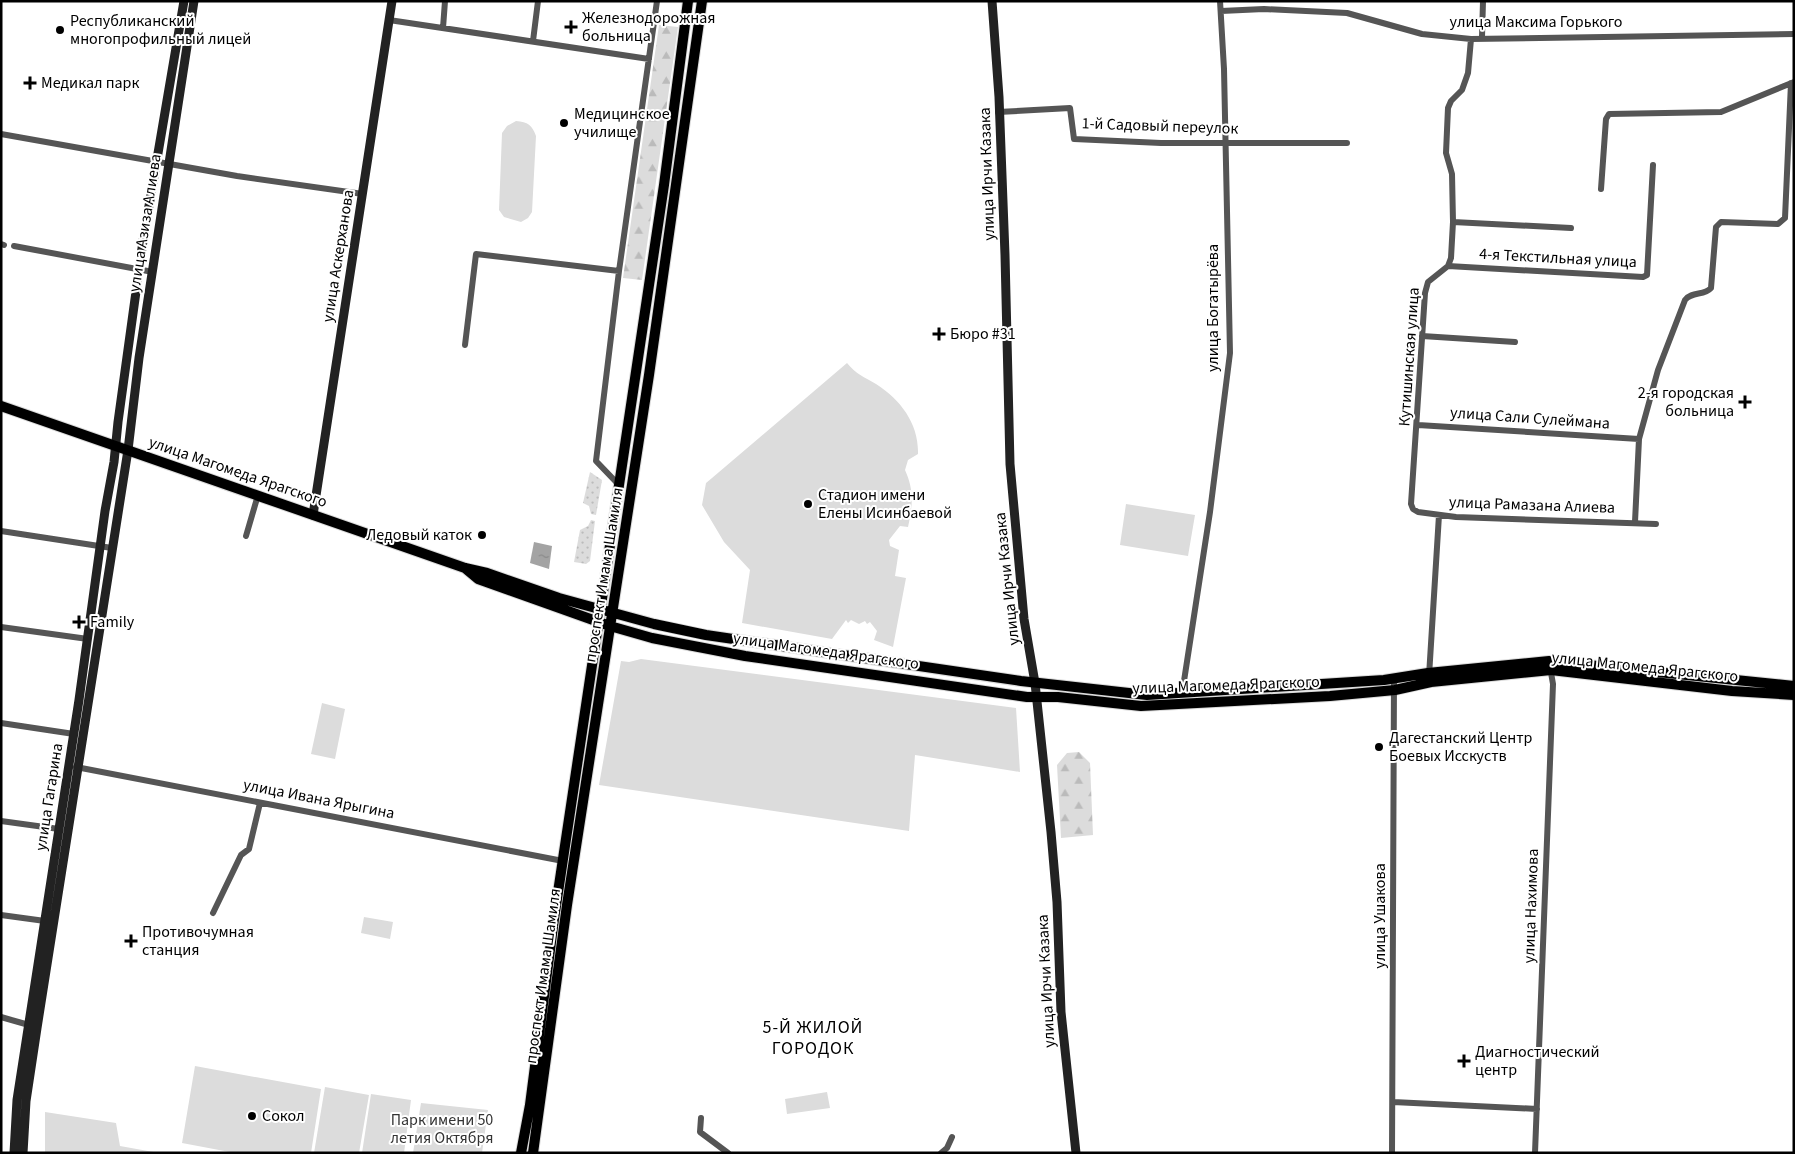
<svg xmlns="http://www.w3.org/2000/svg" width="1795" height="1154" viewBox="0 0 1795 1154" font-family="'Source Sans 3',sans-serif">
<style>
.grass{fill:url(#grass-dots)}
.forest{fill:url(#forest-firs)}
.park{fill:#dcdcdc}
.water{fill:url(#water-ripples)}
.lines{fill:none;stroke-linecap:round;stroke-linejoin:round}
.primary-casing{stroke:#dbdbdb;stroke-width:12}
.street{stroke:#555;stroke-width:6}
.secondary{stroke:#222;stroke-width:9}
.primary{stroke:#000;stroke-width:10}
.poi-dot{fill:#000;stroke:#fff;stroke-width:2}
.labels{text-anchor:middle;dominant-baseline:central;stroke-width:4;stroke-linejoin:round;paint-order:stroke}
.poi-label{font-size:16px;fill:#000;stroke:#fff;text-anchor:start}
.street-label{font-size:16px;fill:#000;stroke:#fff}
.park-label{font-size:16px;fill:#333;stroke:#fff}
.neighbourhood-label{font-size:18px;letter-spacing:1px;fill:#000;stroke:#fff}
</style>
<defs>
<pattern id="grass-dots" width="8" height="8" patternUnits="userSpaceOnUse" patternTransform="scale(1.25)"><rect width="8" height="8" fill="#dcdcdc"/><path d="M2 2h.1M6 6h.1" fill="none" stroke="#bbb" stroke-width="1.8" stroke-linecap="round"/></pattern>
<pattern id="forest-firs" width="22" height="20" patternUnits="userSpaceOnUse" patternTransform="scale(1.25)"><rect width="22" height="20" fill="#dcdcdc"/><path d="M5 1l3.5 6h-7zM16 11l3.5 6h-7z" fill="#bbb"/></pattern>
<pattern id="water-ripples" width="26" height="14" patternUnits="userSpaceOnUse" patternTransform="scale(1.25)"><rect width="26" height="14" fill="#a3a3a3"/><path d="M2 4q2-2 4 0t4 0M15 11q2-2 4 0t4 0" fill="none" stroke="#8b8b8b"/></pattern>
</defs>
<rect width="100%" height="100%" fill="#fff"/>
<path class="grass" d="M590,472L602,480L596,515L591,514L589,506L583,503Z
M591,520L595,521L590,561L586,564L574,562L580,530L588,526Z"/>
<path class="forest" d="M659,25L678,27L642,280L623,278Z
M1079,752L1090,763L1093,835L1061,838L1057,765L1067,753Z"/>
<path class="park" d="M516,121C528,122 532,125 536,136L532,212L528,218L521,222L504,217L499,210L502,133L507,126Z
M847,363C856,374 864,377 876,384C901,400 919,424 918,454L908,460L905,470C914,490 913,504 908,527L900,526L889,540L890,546L899,550L895,576L906,578L893,647L874,640L877,631L870,622L867,624L865,621L859,624L851,620L848,623L846,620L832,639L742,623L750,570L724,542L702,505L706,483L712,478Z
M1126,504L1195,515L1188,556L1120,545Z
M641,659L1016,708L1020,772L915,755L909,831L599,785L621,661L629,662Z
M322,703L345,709L335,759L311,754Z
M364,917L393,922L390,939L361,933Z
M195,1066L321,1089L311,1153H235L182,1143Z
M325,1087L369,1095L359,1153H314Z
M827,1092L830,1108L787,1114L785,1099Z
M371,1094L411,1100L404,1153H362Z
M421,1103L488,1110L482,1153H413Z
M45,1112L116,1123L120,1146L159,1153H45Z"/>
<path class="water" d="M534,542L552,546L549,569L530,563Z"/>
<g class="lines">
<defs>
<path id="primary" d="M1,406L465,568L487,573L559,598L654,624L706,635L1021,681L1147,695L1384,680L1428,673L1549,661L1794,686
M466,569L478,579L610,626L652,638L745,656L1027,697H1058L1141,706L1330,696L1395,690L1431,682L1551,670L1732,691L1794,695
M521,1153L530,1105L554,919L664,185L688,1
M533,1153L567,905L649,375L702,1"/>
</defs>
<use href="#primary" class="primary-casing"/>
<path class="street" d="M1221,11L1264,9L1347,13L1422,34L1471,39L1794,34
M389,20L649,59
M443,28L445,1
M1482,37L1483,1
M1471,39L1468,73L1462,90L1451,101L1448,108L1446,153L1452,174L1453,222L1451,258L1448,266L1428,282L1425,293L1411,504L1413,509L1418,512L1456,517L1656,524
M533,41L538,1
M998,112L1070,108L1074,139L1161,143H1347
M1,134L237,176L363,194
M1601,189L1606,119L1609,114L1721,112L1794,82
M1453,222L1571,228
M1,244L4,245
M14,246L153,272
M1448,266L1643,277L1647,275L1653,165
M1422,336L1515,342
M465,345L476,254L619,271
M1418,425L1639,439
M619,485L596,461L619,271L657,1
M1635,522L1639,439L1658,370L1685,300C1692,291 1704,296 1711,288L1716,227L1721,222L1778,224L1785,218L1791,83
M1,531L112,548
M246,536L258,495
M1,627L88,639
M1429,676L1439,515
M1182,694L1210,512L1230,353L1224,69L1220,1
M1,723L74,734
M76,767L563,861
M1,821L59,829
M213,913L241,855L249,849L260,803
M1,915L45,921
M1,1017L29,1025
M1393,1102L1537,1109
M701,1118L700,1132L728,1153
M941,1153L947,1148L952,1137
M1392,1153L1394,678
M1535,1153L1553,684L1550,667"/>
<path class="secondary" d="M992,1L999,97L1005,255L1010,464L1024,619L1035,683L1051,832L1057,902L1061,1012L1076,1153
M313,515L392,1
M14,1153L17,1100L79,700L105,511L114,462L118,422L143,241L184,1
M23,1153L26,1101L37,1028L128,450L139,358L194,1"/>
<use href="#primary" class="primary"/>
</g>
<g class="poi-dot">
<path d="M568.5 19.5h5v5h5v5h-5v5h-5v-5h-5v-5h5z"/>
<circle cx="60" cy="30" r="5"/>
<path d="M27.5 75.5h5v5h5v5h-5v5h-5v-5h-5v-5h5z"/>
<circle cx="564" cy="123" r="5"/>
<path d="M936.5 326.5h5v5h5v5h-5v5h-5v-5h-5v-5h5z"/>
<path d="M1742.5 394.5h5v5h5v5h-5v5h-5v-5h-5v-5h5z"/>
<circle cx="808" cy="504" r="5"/>
<circle cx="482" cy="535" r="5"/>
<path d="M76.5 614.5h5v5h5v5h-5v5h-5v-5h-5v-5h5z"/>
<circle cx="1379" cy="747" r="5"/>
<path d="M128.5 933.5h5v5h5v5h-5v5h-5v-5h-5v-5h5z"/>
<path d="M1461.5 1053.5h5v5h5v5h-5v5h-5v-5h-5v-5h5z"/>
<circle cx="252" cy="1116" r="5"/>
</g>
<g class="labels">
<g class="poi-label">
<text x="582" y="18">Железнодорожная<tspan x="582" dy="18">больница</tspan></text>
<text x="70" y="21">Республиканский<tspan x="70" dy="18">многопрофильный лицей</tspan></text>
<text x="41" y="83">Медикал парк</text>
<text x="574" y="114">Медицинское<tspan x="574" dy="18">училище</tspan></text>
<text x="950" y="334">Бюро #31</text>
<text x="1734" y="393" text-anchor="end">2-я городская<tspan x="1734" dy="18">больница</tspan></text>
<text x="818" y="495">Стадион имени<tspan x="818" dy="18">Елены Исинбаевой</tspan></text>
<text x="472" y="535" text-anchor="end">Ледовый каток</text>
<text x="90" y="622">Family</text>
<text x="1389" y="738">Дагестанский Центр<tspan x="1389" dy="18">Боевых Исскуств</tspan></text>
<text x="142" y="932">Противочумная<tspan x="142" dy="18">станция</tspan></text>
<text x="1475" y="1052">Диагностический<tspan x="1475" dy="18">центр</tspan></text>
<text x="262" y="1116">Сокол</text>
</g>
<g class="street-label">
<text x="1536" y="22">улица Максима Горького</text>
<text transform="translate(1160 126) rotate(2)">1-й Садовый переулок</text>
<text transform="translate(987 174) rotate(-92)">улица Ирчи Казака</text>
<text transform="translate(145 223) rotate(-81)">улица Азиза Алиева</text>
<text transform="translate(338 256) rotate(-81)">улица Аскерханова</text>
<text transform="translate(1558 258) rotate(3)">4-я Текстильная улица</text>
<text transform="translate(1213 308) rotate(-90)">улица Богатырёва</text>
<text transform="translate(1409 357) rotate(-86)">Кутишинская улица</text>
<text transform="translate(1530 418) rotate(4)">улица Сали Сулеймана</text>
<text transform="translate(238 472) rotate(19)">улица Магомеда Ярагского</text>
<text transform="translate(1532 505) rotate(2)">улица Рамазана Алиева</text>
<text transform="translate(604 575) rotate(-81)">проспект Имама Шамиля</text>
<text transform="translate(1007 579) rotate(-96)">улица Ирчи Казака</text>
<text transform="translate(826 651) rotate(8)">улица Магомеда Ярагского</text>
<text transform="translate(1645 667) rotate(6)">улица Магомеда Ярагского</text>
<text transform="translate(1226 685) rotate(-2)">улица Магомеда Ярагского</text>
<text transform="translate(49 797) rotate(-81)">улица Гагарина</text>
<text transform="translate(319 799) rotate(11)">улица Ивана Ярыгина</text>
<text transform="translate(1531 906) rotate(-88)">улица Нахимова</text>
<text transform="translate(1380 916) rotate(-90)">улица Ушакова</text>
<text transform="translate(543 976) rotate(-82)">проспект Имама Шамиля</text>
<text transform="translate(1046 981) rotate(-93)">улица Ирчи Казака</text>
</g>
<g class="park-label">
<text x="442" y="1120">Парк имени 50<tspan x="442" dy="18">летия Октября</tspan></text>
</g>
<g class="neighbourhood-label">
<text x="813" y="1027">5-Й ЖИЛОЙ<tspan x="813" dy="21">ГОРОДОК</tspan></text>
</g>
</g>
<rect width="1795" height="1154" fill="none" stroke="#000000" stroke-width="5"/>
</svg>
